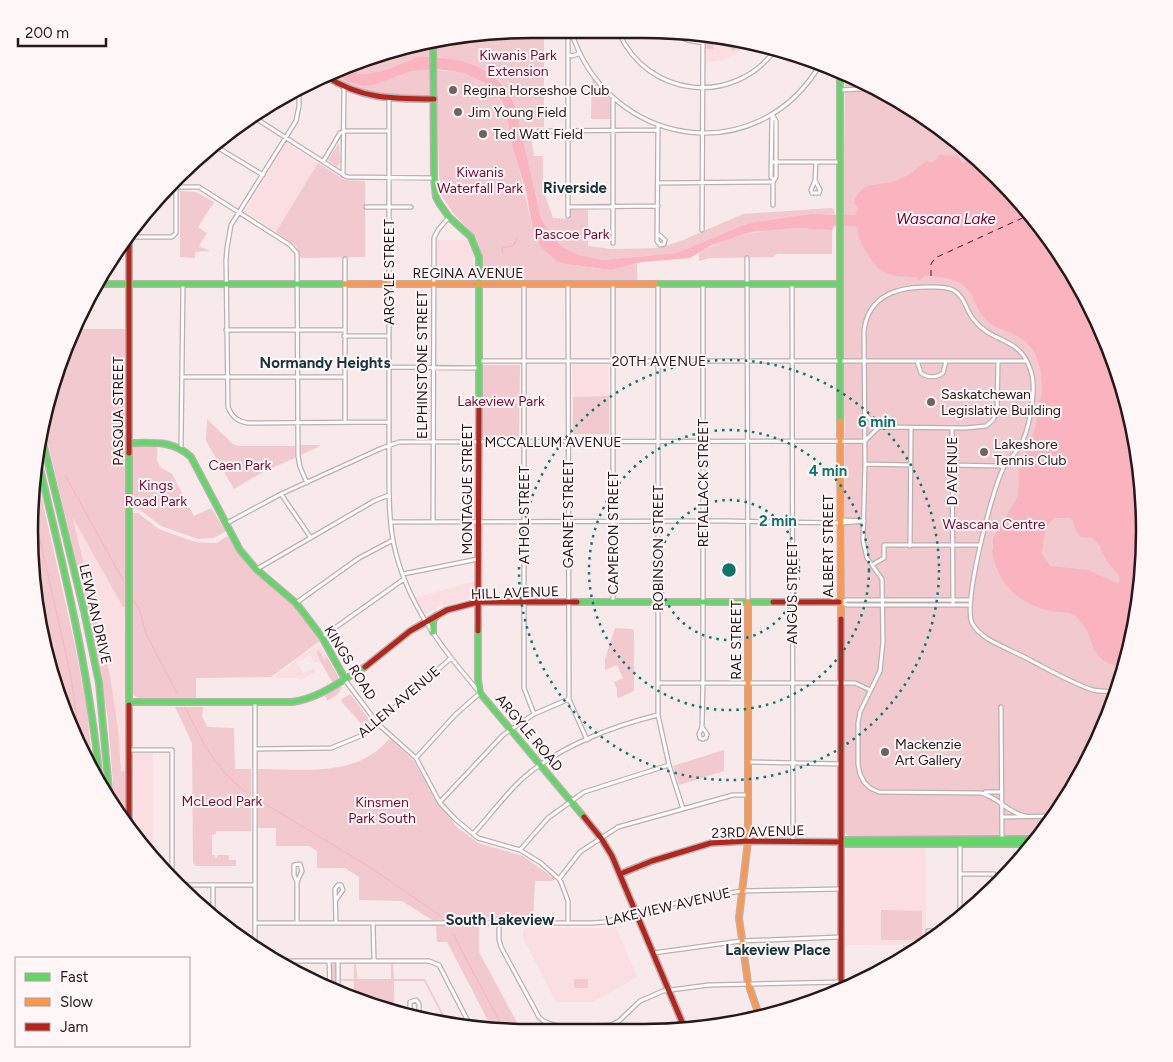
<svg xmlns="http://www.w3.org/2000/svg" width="1173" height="1062" viewBox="0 0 1173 1062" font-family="Figtree,sans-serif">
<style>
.built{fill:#fadee1}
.green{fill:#f1c9ce}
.water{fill:#f9b4bf;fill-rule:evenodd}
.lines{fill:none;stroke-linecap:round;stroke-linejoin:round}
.stream{stroke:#f9b4bf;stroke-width:1}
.ferry{stroke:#72002b;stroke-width:1;stroke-dasharray:6 5;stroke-linecap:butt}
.street-casing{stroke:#bcafb0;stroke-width:5.5}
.fast-casing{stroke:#bcafb0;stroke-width:8}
.slow-casing{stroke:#bcafb0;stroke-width:8}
.jam-casing{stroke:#bcafb0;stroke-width:8}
.street{stroke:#fefcfc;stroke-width:3}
.fast{stroke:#63d668;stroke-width:5}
.slow{stroke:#ff974d;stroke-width:5}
.jam{stroke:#b3261e;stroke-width:5}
.ring{fill:none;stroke:#0f766e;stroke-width:2.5;stroke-dasharray:2.5 5}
.poi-dot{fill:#706263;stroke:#fff6f7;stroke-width:2}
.labels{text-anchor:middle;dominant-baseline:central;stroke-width:4;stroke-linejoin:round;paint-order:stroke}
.park-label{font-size:14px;fill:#790b30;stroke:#fff6f7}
.poi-label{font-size:14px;fill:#27181a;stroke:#fff6f7;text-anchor:start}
.street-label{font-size:14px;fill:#27181a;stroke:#fff6f7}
.neighbourhood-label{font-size:15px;font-weight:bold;fill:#17363f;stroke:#fff6f7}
.water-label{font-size:15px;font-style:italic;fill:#72002b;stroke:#fff6f7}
.rim{fill:none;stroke:#27181a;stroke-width:2.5}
.centre{fill:#0f766e;stroke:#fff6f7;stroke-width:2.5}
.ring-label{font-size:15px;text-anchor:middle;font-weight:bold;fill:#0f766e;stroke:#fff6f7;stroke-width:4;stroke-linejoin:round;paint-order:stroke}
</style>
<rect width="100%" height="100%" fill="#f8eaeb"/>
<path class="built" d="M704,37L740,38L751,42L736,54L722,60L704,63Z
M286,143L318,163L276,232L245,211Z
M437,240H468L473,254V277H439L437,276Z
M572,365H608L609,396L573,397Z
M73,516L123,607H125L126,771H121L118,728L110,676Z
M29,531L37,579L40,634L38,629Z
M475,581V597L438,607L424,615L415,598Z
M319,644L327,657L315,664L310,655L297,662L303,673L314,668L316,672L300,680L299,678H273Z
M134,753H153V858L135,839Z
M847,848H926V944L846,945Z
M614,925L616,927L637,977L593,1002H556L523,938V930L525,928H603Z"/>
<path class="green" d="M521,30V37L544,38V127H531V138L534,156H543C543,169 542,182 545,194C547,203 551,210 553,218L570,219V210H588V246L611,249L660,248L683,240L743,214L831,208L834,210V214H810L743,225L677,253L603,260L579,255L563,247L554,239L541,218L516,109C503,69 474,62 436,57V38L454,36V43H472C485,32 504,31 521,30Z
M705,37H719V43H713V49H705Z
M721,38L747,40L734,51L721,42Z
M429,40V97L377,96L344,86L326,75Z
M436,69C443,72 452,71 459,72C481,77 501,94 507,115L533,230L558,262L565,264L611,270L637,263V280H486L484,277L482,254L476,237L454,214L441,195L439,175Z
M845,73L921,114L997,176L1060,252L1106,339L1135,433L1144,531L1135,629L1106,723L1060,810L1038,837H849L845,832V439L842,343Z
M592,78L599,88L610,99V119H591Z
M339,143L340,163L337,167L328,160Z
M318,163L345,180L365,181V257L301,258L296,246L276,232Z
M180,191L196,192L214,202L198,227L207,233L199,246L210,251L195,252V258L180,257Z
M793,228L832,230V254H777L773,257L709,258L699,261V253C728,236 761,229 793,228Z
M73,329H127L125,607H123L73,518L110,676L118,728L121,771H126V826L115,808L108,720L100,671L86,602L43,423L46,401Z
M482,365H520L519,437L482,438Z
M609,396V434H573V397Z
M207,419L233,444L239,446H295V458L263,472L234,489L206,441Z
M157,445V461L160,467L172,474L194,516L211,508L226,531L214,538L198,539L161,526L139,509H132V453L133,446Z
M301,445H319L320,446L301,455Z
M36,473L74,641L87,708L93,773L80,753L40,634L37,579L29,531Z
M133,513H138L159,529L195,542L216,543L228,536L237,552L252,571L293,605L320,641L271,677L196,678V699L138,698L133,695Z
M615,628L632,629L634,631V690L632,692L619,698L617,697V689L614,682L623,678L617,665L605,670V659Z
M319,651L324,659L327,657L338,676V679L333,683L320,661L317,652Z
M337,687H342L338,694L329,700H327L325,696Z
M350,694L372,723L366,729L341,701L342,699Z
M175,707H203L202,716L207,727L234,728L235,769H251V831H216V834L212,835V855H214L215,858H217L218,855H229V860H236V866H196L193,863L192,743Z
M390,738L414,761L438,804L458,828L478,843L523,856L555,879L552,881H535L533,919L432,920L402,901L359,900V877L345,868H317V851L309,846H276V828H258V769C305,769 357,778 390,738Z
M724,750V771L679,785L673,766Z
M881,910L922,911V940H881Z
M436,926H479V952L521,1030H493L447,942H437Z
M903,945H925L903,958Z
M331,964H336V987L333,989L331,987Z
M354,964H356L357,979H391V964H393L394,979H425L449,1025H447L424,981H394V1010C379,1010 367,1005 354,999V981H339V979H354Z
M574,979H588V988H574Z"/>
<path class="water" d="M419,57C460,56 502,66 516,109L541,218L554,239L563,247L579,255L603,260L677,253L743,225L757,222L810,214L855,215L858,209L857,206L854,203C861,178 882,188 900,179C910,175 918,167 927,161C933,165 936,159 940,155L958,156L962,163L967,161L981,173L998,177L1060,252L1106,339L1135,433L1144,531L1135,629L1123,667C1083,660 1100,638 1076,617C1069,610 1059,613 1050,611C1019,604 997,583 992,551L993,549V538L1018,496L1019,472L1021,462L1034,432L1040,405L1038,401L1041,399C1044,373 1040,346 1013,334C1005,330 997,329 989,323C980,315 976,304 971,294C963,278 939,276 924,276L920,281L916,277C892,277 879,275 867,253C862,245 857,237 858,228L855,226H834L832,230L793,228L752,232L712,245L690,258L642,262L611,270L565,264L558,262L541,247L533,230L526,192L513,147L505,107L500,99L483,82L464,73L436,69L411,71L373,85L363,86L346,81L334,72L346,68C367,84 397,64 419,57ZM1055,518H1070L1073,520L1075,528L1080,537L1092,538L1100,546L1102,552L1109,564L1119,575L1120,581L1117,583L1088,570L1050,566L1042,554C1044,541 1043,526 1055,518Z"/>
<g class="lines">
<path class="stream" d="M580,226H582
M503,253L502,248L513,246L517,239
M65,475L124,582
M32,504L71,677L82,756
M134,601L140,611L146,634L177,693
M185,707C203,742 214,768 246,792
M262,802L371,868L442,917
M453,934L504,1030"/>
<path class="ferry" d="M931,276V264L935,258L1029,215"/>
<defs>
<path id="street" d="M568,30V216
M571,31C608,148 758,172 821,63
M619,33C648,98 734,107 776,49
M479,34V35
M678,36L687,40L703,43
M568,54L572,56L578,54L579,52
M299,87V106L296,121L231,225L227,248L226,260L228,407C232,417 237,421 248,423L389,422
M840,90L861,89L866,84
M389,99V473C389,497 389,522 394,545C406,603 443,650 480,693L455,715L416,758
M772,114L776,121V177L773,182V205
M772,115L771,177L774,180
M252,116L347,177L434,178
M658,126L657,241L660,245L664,244L665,240L658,234
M539,131L658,130
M212,146L220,149L263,175
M323,162L340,133L344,131H389
M771,162H839
M343,175L344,88
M815,180L820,190L819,193H812L811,190L815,180L816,162
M658,183L773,182
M176,187H199L290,245L297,253L298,456L300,467L307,483
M366,207H411
M568,207L658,206
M702,230L703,37
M125,237H172L176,233V182
M613,243V99
M747,258L748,602
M524,284V688L534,714
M568,284L569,699L587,740
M658,284V715L669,765L683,809
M792,284L793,842
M226,330H344
M344,336H389
M479,361H1026
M917,361L921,373C927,378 937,378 943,373L946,361
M389,367L478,368
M182,377H345
M865,413L872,422L879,427L965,428L986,426L993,420L997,412L998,361
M345,422V259
M952,428L953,605
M181,447L183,285
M865,464L911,465
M952,465L1000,466L1003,467
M281,494L311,538
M433,521L434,238L438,230L449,217
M391,522L725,521L842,523L864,521
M840,522L842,520L864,521
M227,523L281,494L382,448L399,442L865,441L879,427
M910,546L911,428
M872,565L884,558V545H980
M257,569L374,501L389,495
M403,574L478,559
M613,602V285
M839,602L847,600H971
M840,602L847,605H970
M296,603L359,558L393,540
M322,637L404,579
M345,680L378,724L416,758L440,803L455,819L478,838L520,850L541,863L559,879L561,882L568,901V923
M658,683H855L870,690
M255,702V948
M1001,707L1002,841
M702,727L707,734L706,738L702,739L700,738L699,734L702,727L703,683V284
M255,749L331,748L363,735L451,658
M130,750H172V879
M748,762L840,764
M985,792H1002
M440,802L503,735L534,714L569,699
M1025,816C1008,813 998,797 981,793L879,792L870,788L864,782L860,774L858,764V723L860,712L880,671L883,642L882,579L867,558L863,541L865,464L864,331C868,296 896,287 927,287C936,287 945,286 953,290C965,296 966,311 974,320C995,346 1022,335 1032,375C1036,392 1029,433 1019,448C1014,455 1006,461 1003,469C992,490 963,603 972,623C975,629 982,635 988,639C1002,647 1017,653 1032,661C1051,671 1072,683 1093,690C1101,692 1108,691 1116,691
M1002,817L1055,816
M473,834C489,817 504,796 521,780C556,748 612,726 658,715
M960,845V916
M520,850L548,818L584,792L669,765
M960,874H994V889
M559,879L580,852L618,827L733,795H748
M178,885H255
M213,885V918
M297,922V882L302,871L300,864L294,865V875L297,882
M255,923H593L604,922L680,902L741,891L841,889
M336,923L335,889L338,885H341L343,890L336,900
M373,923L374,961
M499,923V939L501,947L539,1017C551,1032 592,1025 611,1025L619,1021L640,1001L663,991L709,985L841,982
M928,931H943
M653,953L741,941L840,937
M273,961H429L439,965L472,1029
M329,961L330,988
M293,972V961
M333,990L338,987V961
M410,1016V1002L416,1000L419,1004V1018
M453,1026L467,1019
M568,1026V1031
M702,1027H707"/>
<path id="fast" d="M433,38L434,178L436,197L439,203L449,217L471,237L479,257V402
M840,70V421
M96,284H345
M655,284H839
M41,434L84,611L99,683L110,801
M130,443C153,443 173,440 191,457L240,550L256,569L296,603L322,637L345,679
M129,453V705
M38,461C64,568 90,674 100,784
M577,602H773
M478,631V679L480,693L584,817
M433,632V621L436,616
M130,702H292C320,698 341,681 365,667
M841,840L1036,839
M841,844H1032"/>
<path id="slow" d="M345,284H655
M840,421L841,619
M748,602V841L739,918L748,983L760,1018"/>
<path id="jam" d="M324,75C360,99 392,99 434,99
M129,231V453
M773,602H839
M841,619V991
M478,631L479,402
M365,667L410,631L447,610L478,602H577
M129,705V832
M584,817L601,838L612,856L685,1029
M620,874L652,861L711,843L748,841L841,842"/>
</defs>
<use href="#street" class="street-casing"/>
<use href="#fast" class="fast-casing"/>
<use href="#slow" class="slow-casing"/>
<use href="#jam" class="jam-casing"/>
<use href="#street" class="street"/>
<use href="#fast" class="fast"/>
<use href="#slow" class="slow"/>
<use href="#jam" class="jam"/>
</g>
<g class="ring">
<circle cx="729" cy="570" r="70"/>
<circle cx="729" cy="570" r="140"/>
<circle cx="729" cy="570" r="210"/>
</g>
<g class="poi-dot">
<circle cx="453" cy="90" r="5"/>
<circle cx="458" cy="112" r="5"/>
<circle cx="483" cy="134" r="5"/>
<circle cx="931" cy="402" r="5"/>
<circle cx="984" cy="452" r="5"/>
<circle cx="885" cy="752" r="5"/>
</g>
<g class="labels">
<g class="park-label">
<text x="518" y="55">Kiwanis Park<tspan x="518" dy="16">Extension</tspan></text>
<text x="480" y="172">Kiwanis<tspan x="480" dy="16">Waterfall Park</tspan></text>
<text x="572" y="234">Pascoe Park</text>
<text x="501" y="401">Lakeview Park</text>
<text x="240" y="465">Caen Park</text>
<text x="156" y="485">Kings<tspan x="156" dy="16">Road Park</tspan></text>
<text x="994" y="524">Wascana Centre</text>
<text x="222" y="801">McLeod Park</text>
<text x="382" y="802">Kinsmen<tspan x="382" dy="16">Park South</tspan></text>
</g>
<g class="poi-label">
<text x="463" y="90">Regina Horseshoe Club</text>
<text x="468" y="112">Jim Young Field</text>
<text x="493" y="134">Ted Watt Field</text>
<text x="941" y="394">Saskatchewan<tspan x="941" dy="16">Legislative Building</tspan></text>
<text x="994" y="444">Lakeshore<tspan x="994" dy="16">Tennis Club</tspan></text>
<text x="895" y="744">Mackenzie<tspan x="895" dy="16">Art Gallery</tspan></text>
</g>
<g class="street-label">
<text transform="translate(389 272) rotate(-90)">ARGYLE STREET</text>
<text x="468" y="273">REGINA AVENUE</text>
<text x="659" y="361">20TH AVENUE</text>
<text transform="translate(422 365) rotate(-90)">ELPHINSTONE STREET</text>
<text transform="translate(118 411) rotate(-90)">PASQUA STREET</text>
<text x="553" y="442">MCCALLUM AVENUE</text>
<text transform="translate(952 471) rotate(-90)">D AVENUE</text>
<text transform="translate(703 483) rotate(-90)">RETALLACK STREET</text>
<text transform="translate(467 489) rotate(-90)">MONTAGUE STREET</text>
<text transform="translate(568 514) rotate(-90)">GARNET STREET</text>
<text transform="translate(524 515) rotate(-90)">ATHOL STREET</text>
<text transform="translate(613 533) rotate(-90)">CAMERON STREET</text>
<text transform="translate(828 546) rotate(-90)">ALBERT STREET</text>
<text transform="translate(658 548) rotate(-90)">ROBINSON STREET</text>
<text transform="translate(515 593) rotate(-2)">HILL AVENUE</text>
<text transform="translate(792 593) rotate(-90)">ANGUS STREET</text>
<text transform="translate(95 614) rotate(77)">LEWVAN DRIVE</text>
<text transform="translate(736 640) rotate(-90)">RAE STREET</text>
<text transform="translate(350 663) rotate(58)">KINGS ROAD</text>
<text transform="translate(399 702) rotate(-40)">ALLEN AVENUE</text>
<text transform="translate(529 733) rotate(50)">ARGYLE ROAD</text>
<text transform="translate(758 832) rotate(-2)">23RD AVENUE</text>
<text transform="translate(668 907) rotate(-13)">LAKEVIEW AVENUE</text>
</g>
<g class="neighbourhood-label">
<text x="575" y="188">Riverside</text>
<text x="325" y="363">Normandy Heights</text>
<text x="500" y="920">South Lakeview</text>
<text x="778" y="950">Lakeview Place</text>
</g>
<g class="water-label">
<text x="946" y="219">Wascana Lake</text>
</g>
</g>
<path d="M0 0H1173V1062H0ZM531 38H643A493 493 0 0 1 1136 531V531A493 493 0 0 1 643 1024H531A493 493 0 0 1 38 531V531A493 493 0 0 1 531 38Z" fill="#fff6f7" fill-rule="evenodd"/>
<path class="rim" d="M531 38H643A493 493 0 0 1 1136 531V531A493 493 0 0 1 643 1024H531A493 493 0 0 1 38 531V531A493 493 0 0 1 531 38Z"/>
<circle cx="729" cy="570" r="8" class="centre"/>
<g class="ring-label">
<text x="877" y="427">6 min</text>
<text x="828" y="476">4 min</text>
<text x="778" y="526">2 min</text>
</g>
<rect x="15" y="957" width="175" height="90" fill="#fff6f7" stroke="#a99d9f"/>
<rect x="25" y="973" width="25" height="8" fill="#63d668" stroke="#a99d9f"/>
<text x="60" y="982" font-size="15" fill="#27181a">Fast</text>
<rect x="25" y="998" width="25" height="8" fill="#ff974d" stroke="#a99d9f"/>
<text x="60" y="1007" font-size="15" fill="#27181a">Slow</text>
<rect x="25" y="1023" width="25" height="8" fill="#b3261e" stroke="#a99d9f"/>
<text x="60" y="1032" font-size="15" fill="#27181a">Jam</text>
<path d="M18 38v8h88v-8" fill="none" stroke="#27181a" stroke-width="2.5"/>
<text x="25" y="38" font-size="15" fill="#27181a" stroke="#fff6f7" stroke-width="4" paint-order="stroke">200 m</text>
</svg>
